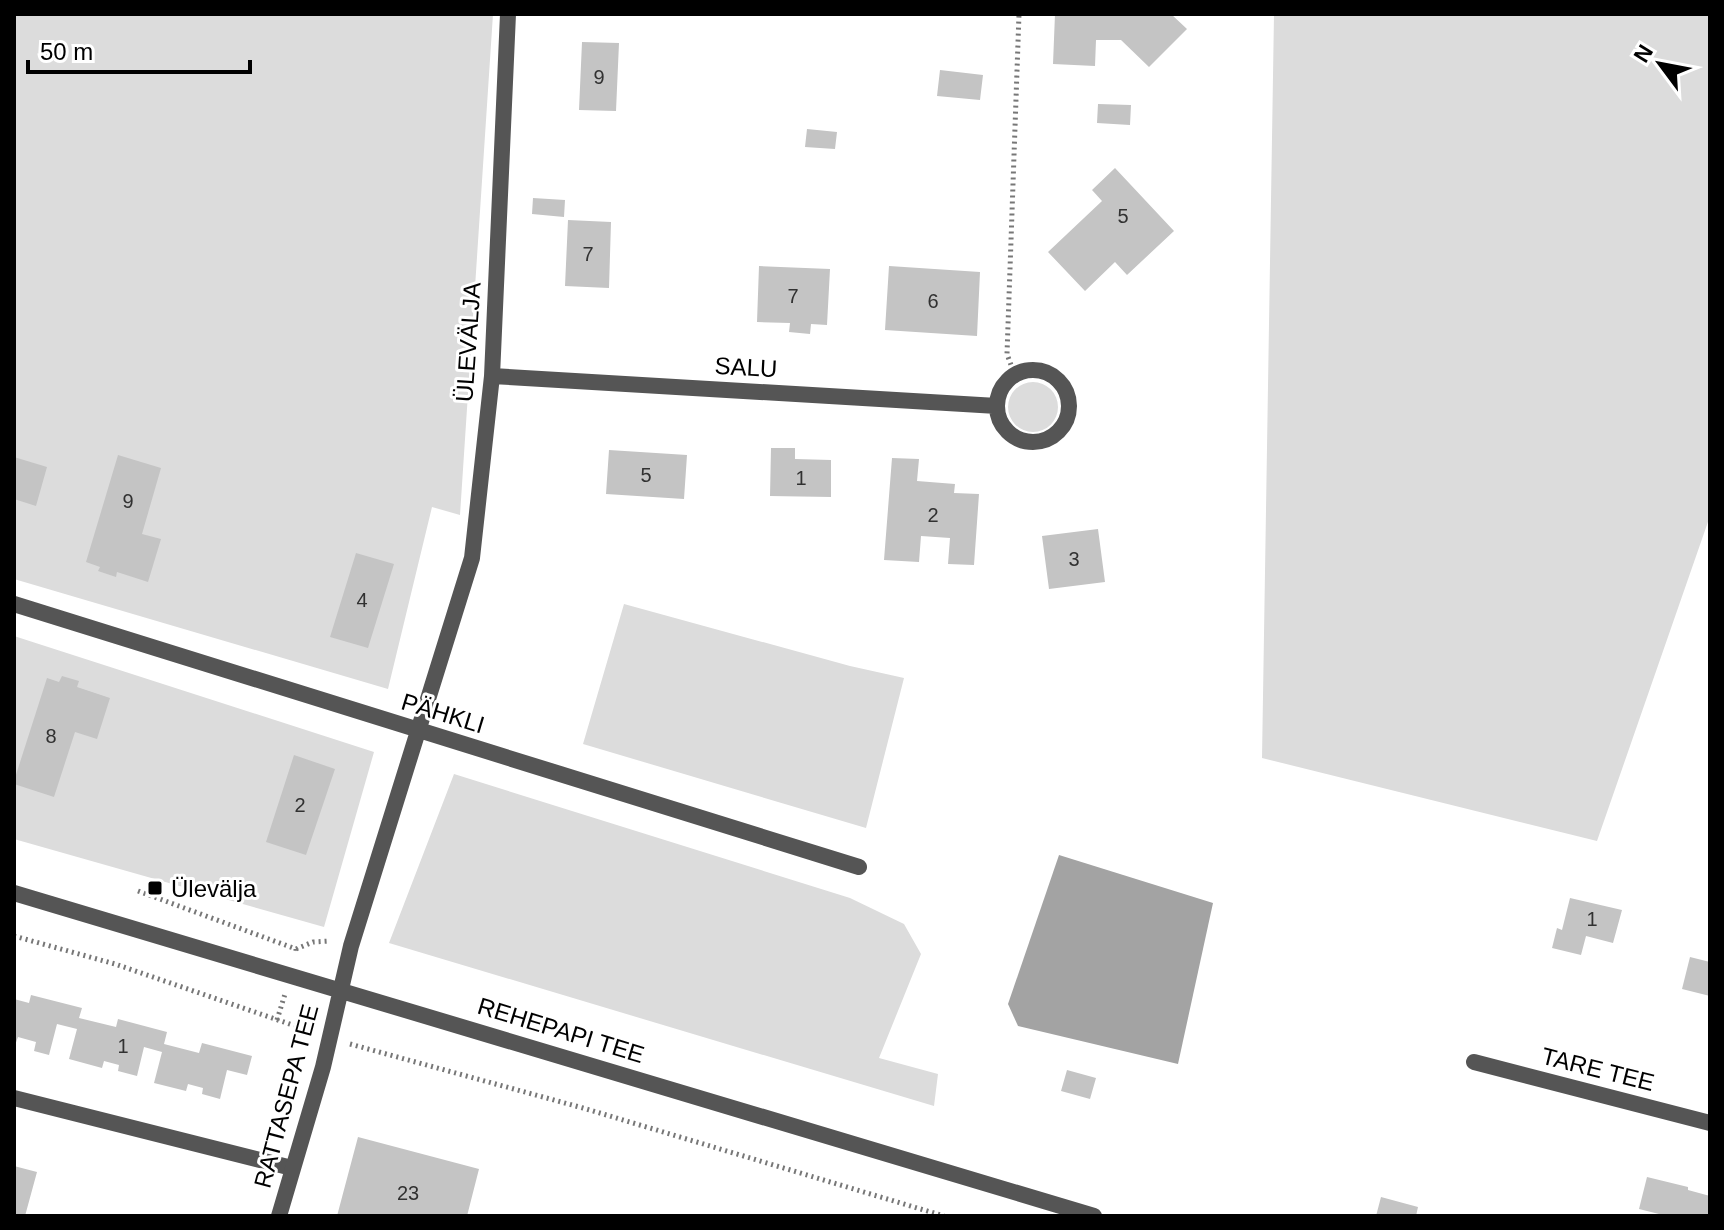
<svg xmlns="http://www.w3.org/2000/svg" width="1724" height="1230" viewBox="0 0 1724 1230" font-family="Helvetica,sans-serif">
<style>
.green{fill:#dcdcdc}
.water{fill:#a3a3a3}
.building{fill:#c4c4c4}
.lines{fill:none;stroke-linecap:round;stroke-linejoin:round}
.path{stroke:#777;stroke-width:5;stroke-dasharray:2 4;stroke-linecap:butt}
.lane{stroke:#555;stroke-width:16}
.street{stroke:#555;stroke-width:16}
.poi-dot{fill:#000;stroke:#fff;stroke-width:3}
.labels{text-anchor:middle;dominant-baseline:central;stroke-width:6;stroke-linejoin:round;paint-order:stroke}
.number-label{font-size:20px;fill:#313131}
.street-label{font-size:24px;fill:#000;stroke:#fff}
.poi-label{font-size:24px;fill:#000;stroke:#fff;text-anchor:start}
</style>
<rect width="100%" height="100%" fill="#fff"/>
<path class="green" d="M14,14H493L460,515L432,507L388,689L14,579Z
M1274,14H1710V516L1597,841L1262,758Z
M1008 407a25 25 0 1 1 50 0a25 25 0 1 1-50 0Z
M624,604L850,666L904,678L866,828L583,744Z
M14,636L374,752L324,927L14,839Z
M454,774L850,898L904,924L921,954L879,1058L938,1074L934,1106L389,943Z"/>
<path class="water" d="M1059,855L1213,903L1178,1064L1018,1026L1008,1004Z"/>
<path class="building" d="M1055,14H1171L1187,29L1149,67L1121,40H1096L1095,66L1053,64Z
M582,42L619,43L616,111L579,110Z
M940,70L983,75L980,100L937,96Z
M1098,104L1131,105L1130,125L1097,123Z
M807,129L837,132L835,149L805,147Z
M1115,168L1174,231L1127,275L1115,262L1085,291L1048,252L1102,201L1092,190Z
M533,198L565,200L564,217L532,214Z
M568,220L611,222L609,288L565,286Z
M759,266L830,269L827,325L811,324L810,334L789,332L790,323L757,322Z
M889,266L980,272L977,336L885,330Z
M771,448H795V459L831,460V497L770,496Z
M609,450L687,455L684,499L606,494Z
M118,455L161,468L142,534L161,539L148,582L117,572L116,577L98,571L100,567L86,562Z
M14,457L47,467L36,506L14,499Z
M892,458L919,459L917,481L955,484L954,493L979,494L974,565L948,564L950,538L921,536L919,562L884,560Z
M1098,529L1105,582L1049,589L1042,536Z
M356,553L394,564L368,648L330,637Z
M62,676L79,681L77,687L110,698L97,739L75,732L54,797L14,784V781L47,678L59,682Z
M294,755L335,769L306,855L266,842Z
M1570,898L1622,910L1613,943L1586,936L1581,955L1552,948L1557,928L1562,930Z
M1690,957L1710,962V996L1682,989Z
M31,995L82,1008L79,1018L116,1027L118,1019L167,1032L164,1044L199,1053L202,1043L252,1056L247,1075L227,1070L220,1099L202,1094L203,1088L188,1084L186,1091L154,1083L162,1052L144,1047L137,1076L118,1071L119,1065L104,1061L102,1068L69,1059L77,1029L57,1024L49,1055L34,1051L36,1042L18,1037L14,1048V999L29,1003Z
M1067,1070L1096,1078L1090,1099L1061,1091Z
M358,1137L479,1169L467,1216H337Z
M14,1166L37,1172L25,1216H14Z
M1647,1177L1688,1187V1190L1710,1196V1216H1667L1639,1209Z
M1381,1197L1418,1207L1416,1216H1376Z"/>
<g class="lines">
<path class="path" d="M1015,376L1007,354L1019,14
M138,891L296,949V953
M14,936L115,964L310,1031
M296,949L313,942L330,941
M277,1020L285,994
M350,1044L583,1108L944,1216"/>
<path class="lane" d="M14,1098L292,1168"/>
<path class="street" d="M997 406a36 36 0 1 1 72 0a36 36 0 1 1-72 0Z
M492,376L997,406
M14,604L859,867
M14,893L1094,1216
M1474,1062L1710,1123
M279,1216L323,1067L351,946L472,558L492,376L508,14"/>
</g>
<rect class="poi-dot" x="147" y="880" width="16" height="16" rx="4"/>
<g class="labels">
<g class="number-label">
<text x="599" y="77">9</text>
<text x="1123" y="216">5</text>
<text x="588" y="254">7</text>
<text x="793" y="296">7</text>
<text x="933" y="301">6</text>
<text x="646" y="475">5</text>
<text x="801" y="478">1</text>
<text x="128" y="501">9</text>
<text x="933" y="515">2</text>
<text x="1074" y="559">3</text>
<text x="362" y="600">4</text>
<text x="51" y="736">8</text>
<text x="300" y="805">2</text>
<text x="1592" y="919">1</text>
<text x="123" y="1046">1</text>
<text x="408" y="1193">23</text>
</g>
<g class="street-label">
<text transform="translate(468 342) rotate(-86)">ÜLEVÄLJA</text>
<text transform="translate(746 367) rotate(3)">SALU</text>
<text transform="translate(443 713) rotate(17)">PÄHKLI</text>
<text transform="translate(561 1030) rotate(17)">REHEPAPI TEE</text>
<text transform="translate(1598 1069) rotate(14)">TARE TEE</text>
<text transform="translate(286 1096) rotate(-75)">RATTASEPA TEE</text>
</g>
<g class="poi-label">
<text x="171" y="888">Ülevälja</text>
</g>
</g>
<rect width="1724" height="1230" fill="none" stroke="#000000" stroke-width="32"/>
<g transform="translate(1660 64) rotate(302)" stroke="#ffffff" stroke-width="6" paint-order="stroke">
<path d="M0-6L14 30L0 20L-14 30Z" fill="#000000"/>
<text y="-12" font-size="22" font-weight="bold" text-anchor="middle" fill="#000000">N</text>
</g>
<path d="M28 60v12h222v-12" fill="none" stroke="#000000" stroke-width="4"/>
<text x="40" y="60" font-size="24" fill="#000000" stroke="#ffffff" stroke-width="6" paint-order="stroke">50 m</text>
</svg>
